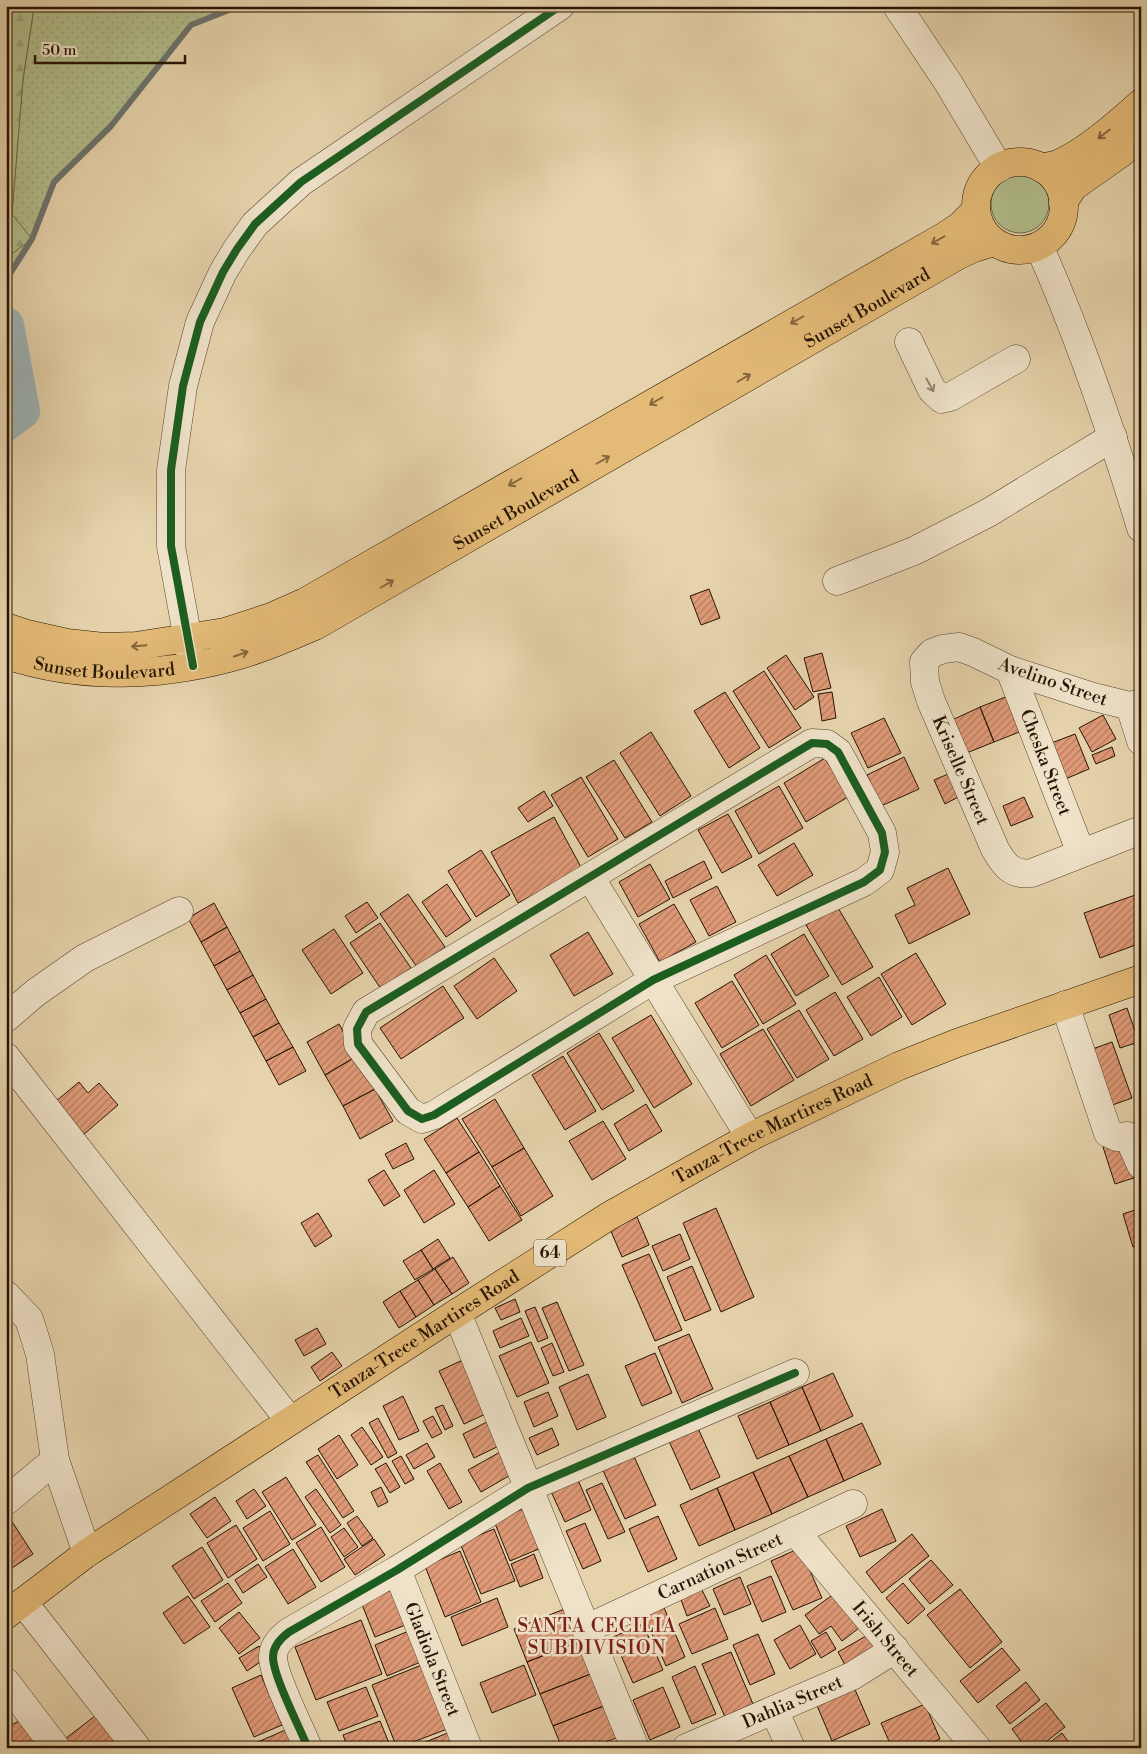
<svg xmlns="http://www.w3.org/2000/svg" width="1147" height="1754" viewBox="0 0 1147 1754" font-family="'Libre Bodoni',serif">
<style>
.grass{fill:url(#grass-dots);stroke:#6c6848}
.forest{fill:url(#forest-firs);stroke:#6c6848}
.garden{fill:#b2bd8c;stroke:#6c6848}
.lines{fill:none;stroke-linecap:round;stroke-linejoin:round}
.stream{stroke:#6d746f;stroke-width:6}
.river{stroke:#9db4b7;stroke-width:36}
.building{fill:url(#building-hatch);stroke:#261404}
.minor-casing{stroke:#56442e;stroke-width:29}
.major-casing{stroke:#261404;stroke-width:29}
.minor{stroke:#efe2c9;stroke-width:28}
.major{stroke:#e3ba76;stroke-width:28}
.cycleway-casing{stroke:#efe2c9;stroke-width:11}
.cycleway{stroke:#1b5e20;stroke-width:8}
.oneway{stroke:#84673d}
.oneway2{stroke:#958570}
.labels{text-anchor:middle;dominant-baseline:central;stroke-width:5;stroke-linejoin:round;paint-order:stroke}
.shield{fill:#efe2c9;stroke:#62523f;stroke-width:1}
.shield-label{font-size:16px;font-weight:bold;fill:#261404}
.street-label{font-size:18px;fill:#261404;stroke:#efe2c9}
.neighbourhood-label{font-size:19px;letter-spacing:1px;fill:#7a1f14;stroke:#efe2c9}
</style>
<defs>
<pattern id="grass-dots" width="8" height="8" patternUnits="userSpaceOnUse" patternTransform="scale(1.25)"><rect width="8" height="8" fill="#b2bd8c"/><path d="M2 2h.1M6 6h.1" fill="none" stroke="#99a277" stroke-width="1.8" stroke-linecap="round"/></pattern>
<pattern id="forest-firs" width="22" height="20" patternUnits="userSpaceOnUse" patternTransform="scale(1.25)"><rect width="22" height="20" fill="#b2bd8c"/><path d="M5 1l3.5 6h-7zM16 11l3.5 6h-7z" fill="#99a277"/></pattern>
<pattern id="building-hatch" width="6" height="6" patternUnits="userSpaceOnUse" patternTransform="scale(1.25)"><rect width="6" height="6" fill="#e09a78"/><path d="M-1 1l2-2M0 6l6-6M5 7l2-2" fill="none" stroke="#b57c60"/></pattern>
</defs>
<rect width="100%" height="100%" fill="#e6d3ac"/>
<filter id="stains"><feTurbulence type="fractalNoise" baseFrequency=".004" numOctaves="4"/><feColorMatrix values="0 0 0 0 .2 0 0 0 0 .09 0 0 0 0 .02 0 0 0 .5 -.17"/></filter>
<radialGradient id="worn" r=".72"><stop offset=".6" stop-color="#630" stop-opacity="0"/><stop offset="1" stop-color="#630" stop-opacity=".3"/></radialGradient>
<path class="grass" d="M31,6H239L191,25L111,126L54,182L32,239L6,280L23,79L33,14Z"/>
<path class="forest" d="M6,6H31L33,14L23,79L12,214L32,239L6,258Z"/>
<path class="garden" d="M991 204a29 29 0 1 1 58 0a29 29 0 1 1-58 0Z"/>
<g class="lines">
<path class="stream" d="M6,280L32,239L54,182L111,126L191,25L239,6"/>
<path class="river" d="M6,325L22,411L6,423"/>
</g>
<path class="building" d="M709,589L720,618L701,625L690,596Z
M822,653L831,688L813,692L804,658Z
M786,655L814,697L795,710L767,668Z
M764,671L801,728L769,748L733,691Z
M725,692L760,748L729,768L694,711Z
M832,692L836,718L822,721L818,694Z
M1008,696L1022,731L994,742L980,707Z
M980,707L994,742L964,754L950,721Z
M1103,715L1116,739L1092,752L1079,728Z
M884,718L901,753L868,768L851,733Z
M651,732L691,796L660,816L620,753Z
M1075,734L1089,769L1063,780L1049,744Z
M1112,747L1115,756L1096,764L1092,755Z
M904,757L919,789L881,806L867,775Z
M825,758L848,797L806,822L784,783Z
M614,760L652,822L625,838L586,777Z
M953,772L964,794L945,804L934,780Z
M581,777L618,839L588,857L551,795Z
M779,786L803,828L759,854L735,811Z
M544,791L553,806L528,822L518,808Z
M1024,797L1033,817L1011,826L1003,806Z
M728,814L752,857L722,873L698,830Z
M554,817L582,869L518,903L491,852Z
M794,843L813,875L777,896L758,865Z
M481,850L510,895L476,917L448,871Z
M704,861L712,878L673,898L665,881Z
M650,864L670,899L638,917L619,882Z
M948,868L970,914L909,944L895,915L915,905L907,888Z
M447,884L471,920L446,937L422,902Z
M717,886L736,922L709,936L690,900Z
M1141,893V943L1100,958L1084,913Z
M408,894L445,947L417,967L380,914Z
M367,902L378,918L356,933L345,916Z
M214,903L227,927L201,942L188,918Z
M674,904L696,942L660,962L639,924Z
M837,906L873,967L842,985L806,925Z
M380,923L411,968L381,989L350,943Z
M227,927L240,951L214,966L201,942Z
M334,929L363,973L331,994L302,950Z
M588,932L613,974L574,996L550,955Z
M804,934L829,976L796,996L771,954Z
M240,951L253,975L227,990L214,966Z
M916,953L946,1004L912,1025L881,974Z
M766,955L796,1004L763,1024L734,975Z
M494,958L517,991L477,1019L454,986Z
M253,975L266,999L240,1013L227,990Z
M879,977L902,1017L871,1036L847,997Z
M732,981L759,1025L722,1048L695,1003Z
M443,986L464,1018L401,1059L380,1028Z
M835,992L863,1039L834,1056L806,1010Z
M266,999L279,1023L253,1037L240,1013Z
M1127,1008L1139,1042L1120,1048L1109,1015Z
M799,1010L829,1059L797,1078L767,1029Z
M651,1015L692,1084L654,1108L612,1038Z
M279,1023L293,1047L266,1061L253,1037Z
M339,1024L357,1056L325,1075L307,1042Z
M763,1029L794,1080L751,1106L720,1054Z
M599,1033L634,1091L602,1110L567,1053Z
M1112,1042L1132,1098L1107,1107L1087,1051Z
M293,1047L306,1071L279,1085L266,1061Z
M357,1056L375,1089L343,1106L325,1075Z
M563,1056L596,1111L565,1130L532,1075Z
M79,1082L88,1093L99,1083L118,1105L83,1135L55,1102Z
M375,1089L393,1121L360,1139L343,1106Z
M495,1099L524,1148L492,1167L462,1119Z
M646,1104L662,1131L629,1151L614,1124Z
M457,1118L479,1152L446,1173L424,1139Z
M603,1121L626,1159L592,1180L569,1141Z
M1128,1138L1140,1176L1115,1184L1103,1147Z
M406,1143L414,1159L393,1169L385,1154Z
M524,1148L553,1196L521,1216L492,1167Z
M479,1152L500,1186L468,1207L446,1173Z
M384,1170L400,1196L384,1206L368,1180Z
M434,1170L455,1204L424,1223L404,1190Z
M500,1186L522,1220L489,1241L468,1207Z
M716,1208L754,1297L721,1312L683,1223Z
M1141,1208V1245L1133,1247L1123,1214Z
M318,1213L332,1236L315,1247L301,1223Z
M637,1217L649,1245L622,1257L610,1229Z
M680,1234L690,1259L663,1271L652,1246Z
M438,1239L450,1258L433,1269L421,1250Z
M421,1250L433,1269L415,1280L403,1261Z
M649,1254L682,1330L655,1341L622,1265Z
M453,1257L469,1283L452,1294L435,1269Z
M692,1266L711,1310L685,1321L667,1277Z
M435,1269L452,1294L434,1305L418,1280Z
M418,1280L434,1305L416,1317L400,1291Z
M400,1291L416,1317L399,1328L383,1302Z
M515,1299L520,1312L501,1320L495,1308Z
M557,1302L584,1365L569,1371L542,1308Z
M535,1307L548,1338L538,1342L525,1311Z
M521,1318L529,1336L500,1348L493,1331Z
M317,1328L326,1344L304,1356L295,1340Z
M689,1334L713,1389L682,1403L658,1347Z
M531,1342L549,1383L517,1397L499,1356Z
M552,1343L564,1372L553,1376L541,1348Z
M332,1352L342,1366L320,1381L311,1367Z
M655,1353L672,1393L642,1406L625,1366Z
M467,1358L492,1411L464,1424L439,1371Z
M833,1373L853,1416L821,1431L802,1387Z
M588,1374L606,1417L577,1430L559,1387Z
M802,1387L821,1431L789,1445L770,1402Z
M548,1392L558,1416L534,1427L524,1402Z
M403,1396L419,1431L399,1440L383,1406Z
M770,1402L789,1445L757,1459L738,1416Z
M443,1405L453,1426L445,1430L435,1408Z
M433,1416L442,1433L432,1438L423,1421Z
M378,1418L397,1453L388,1458L369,1423Z
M489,1421L501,1445L474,1458L463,1434Z
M862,1423L881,1464L844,1481L826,1439Z
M697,1426L720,1477L691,1490L668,1439Z
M362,1427L383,1457L371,1465L351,1435Z
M552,1428L559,1445L537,1455L529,1438Z
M339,1435L358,1465L337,1479L318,1449Z
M826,1439L844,1481L808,1497L789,1456Z
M427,1443L435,1457L414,1469L406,1455Z
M502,1451L514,1473L481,1492L468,1470Z
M632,1452L656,1505L625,1519L601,1466Z
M318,1455L354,1511L343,1518L306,1462Z
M401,1456L414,1479L405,1484L392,1461Z
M789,1456L808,1497L772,1514L753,1472Z
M386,1463L400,1487L390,1493L375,1469Z
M440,1463L462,1502L449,1509L427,1471Z
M753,1472L772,1514L735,1530L717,1488Z
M575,1473L591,1510L565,1522L548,1485Z
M286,1477L316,1525L292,1540L262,1492Z
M602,1483L625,1532L608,1539L586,1490Z
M381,1487L388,1502L378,1507L371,1492Z
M717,1488L735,1530L699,1546L680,1505Z
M254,1489L266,1506L247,1519L236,1501Z
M316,1489L341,1525L330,1533L305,1497Z
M215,1497L231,1521L207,1538L190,1514Z
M525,1508L541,1548L510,1561L494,1521Z
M882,1509L896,1541L860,1557L846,1526Z
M270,1511L290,1544L263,1561L243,1528Z
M357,1516L373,1538L362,1546L347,1523Z
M658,1516L677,1559L648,1572L629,1529Z
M11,1520L33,1554L6,1572V1523Z
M585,1523L601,1561L583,1569L566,1531Z
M236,1525L257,1559L228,1578L207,1543Z
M321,1527L345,1567L321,1582L296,1543Z
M344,1528L358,1547L344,1557L331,1537Z
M494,1529L515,1581L481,1594L460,1543Z
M912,1534L929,1556L882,1593L866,1572Z
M374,1539L385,1555L355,1575L344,1559Z
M202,1547L223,1580L194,1599L172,1566Z
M800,1548L822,1598L793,1610L771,1561Z
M293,1549L316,1587L288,1604L265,1567Z
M460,1551L481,1602L445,1617L425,1566Z
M534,1554L543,1578L520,1587L511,1564Z
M931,1560L953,1585L930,1604L909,1579Z
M258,1564L267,1577L243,1593L235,1580Z
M771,1576L786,1612L762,1622L747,1586Z
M740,1577L751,1604L724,1615L713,1589Z
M228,1583L242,1603L215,1622L201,1601Z
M903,1583L925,1609L908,1624L886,1598Z
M701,1588L710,1606L687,1616L680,1597Z
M842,1588L867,1622L842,1641L831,1626L819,1634L805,1615Z
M394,1589L408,1624L375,1637L361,1602Z
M960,1589L1002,1642L970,1668L927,1615Z
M188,1596L210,1627L184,1644L163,1613Z
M497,1598L508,1627L462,1646L451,1617Z
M662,1603L685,1657L666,1666L642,1611Z
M567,1608L580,1641L527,1662L514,1629Z
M715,1608L728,1639L692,1654L679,1624Z
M239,1612L260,1638L239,1654L219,1628Z
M361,1620L382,1674L316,1700L295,1647Z
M643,1624L663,1670L633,1683L613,1637Z
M800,1625L816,1654L790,1669L774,1640Z
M416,1628L428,1659L387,1676L375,1645Z
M826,1632L836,1649L821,1658L811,1641Z
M873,1632L880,1645L845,1665L838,1652Z
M758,1634L775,1674L750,1685L733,1645Z
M580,1641L593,1673L540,1694L527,1662Z
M259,1646L266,1658L247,1671L239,1658Z
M1002,1648L1020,1670L978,1703L960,1681Z
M731,1652L753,1704L725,1717L702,1664Z
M424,1664L450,1728L397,1748L372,1685Z
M524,1665L536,1695L492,1713L480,1683Z
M695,1666L716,1714L692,1724L672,1677Z
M593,1673L606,1705L553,1726L540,1694Z
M261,1675L282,1725L254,1737L232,1688Z
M1026,1682L1040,1700L1010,1724L996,1706Z
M853,1685L870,1724L832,1741L815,1701Z
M366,1687L378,1716L339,1731L327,1702Z
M663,1687L680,1727L650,1740L633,1700Z
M1046,1703L1065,1727L1038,1748H1026L1012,1729Z
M925,1704L940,1739L920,1748H892L881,1723Z
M606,1705L618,1737L592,1748H562L553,1726Z
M95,1716L120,1748H72L65,1739Z
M24,1718L38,1742L28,1748H6V1728Z
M380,1721L391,1748H348L343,1735Z
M290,1728L299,1748H244Z
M450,1732L456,1748H411Z
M1062,1733L1073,1748H1043Z"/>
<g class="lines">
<defs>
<g id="minor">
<path d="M897,6L949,84L999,168"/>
<path d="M1039,246C1080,338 1112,432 1141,528"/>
<path d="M909,342L932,390L942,399L950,397L1016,359"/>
<path d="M837,581L914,551L988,513L1113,437"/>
<path d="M192,662L171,546V470L183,386L200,322L223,272L237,249L255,224L301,182L560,6"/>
<path id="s1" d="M1010,670L1081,853"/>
<path id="s2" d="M1141,703L1130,706L1090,696L1010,670L973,652L959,647L943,649L932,653L924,662L925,682L931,701L995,849C1004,865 1012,876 1032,873L1141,830"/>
<path d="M1130,706L1141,741"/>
<path d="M812,743L827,744L838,752L882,833L885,852L880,870L864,882L653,980L434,1115L422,1119L408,1111L358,1044L357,1029L366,1012Z"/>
<path d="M590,877L750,1137"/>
<path d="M1065,1005L1108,1133L1117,1137L1128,1136L1141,1165"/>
<path d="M6,1018L35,993L85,958L179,911"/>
<path d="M6,1057L290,1421"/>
<path d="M6,1295L29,1319L40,1354L55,1460L87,1553"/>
<path d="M457,1313L635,1748"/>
<path d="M6,1501L55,1460"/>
<path id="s3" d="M795,1531L977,1748"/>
<path id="s4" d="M397,1570L468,1748"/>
<path d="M23,1602L137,1748"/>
<path id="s5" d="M586,1629L853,1504"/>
<path d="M6,1682L56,1748"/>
<path d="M774,1710L791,1748"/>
<path d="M308,1748C300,1728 273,1676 273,1657C273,1646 281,1638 289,1632L397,1570L528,1488L795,1373"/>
<path id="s6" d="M686,1748L852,1676L895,1649"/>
</g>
<g id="major">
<circle cx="1020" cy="206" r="44"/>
<path d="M1041,168C1047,166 1054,166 1060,163C1086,152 1120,122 1141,103"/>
<path d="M1063,203L1073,187L1120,154L1141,136"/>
<path d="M6,627L27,634L67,643L104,647L136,646L225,632L271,617L305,602L945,236L960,226L976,210"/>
<path id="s7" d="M6,655C79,679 156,677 229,658C259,650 287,638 315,626L957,256L974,248L994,242"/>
<path id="s8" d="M6,1615L87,1553L457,1313L609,1216L750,1137L899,1066L957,1043L1141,979"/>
</g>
</defs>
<use href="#minor" class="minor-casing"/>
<use href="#major" class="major-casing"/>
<use href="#minor" class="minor"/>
<use href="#major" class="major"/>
<defs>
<path id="cycleway" d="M193,666L171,546V470L183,386L200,322L223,272L237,249L255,224L301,182L560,6
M812,743L827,744L838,752L882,833L885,852L880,870L864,882L653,980L434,1115L422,1119L408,1111L358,1044L357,1029L366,1012Z
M308,1748C300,1728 273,1676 273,1657C273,1646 281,1638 289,1632L397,1570L528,1488L795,1373"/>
</defs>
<use href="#cycleway" class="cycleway-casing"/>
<use href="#cycleway" class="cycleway"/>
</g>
<defs><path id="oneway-shaft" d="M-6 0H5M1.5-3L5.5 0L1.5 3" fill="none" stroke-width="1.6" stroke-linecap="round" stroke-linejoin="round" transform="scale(1.25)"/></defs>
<g class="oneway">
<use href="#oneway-shaft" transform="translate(1104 134) rotate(143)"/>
<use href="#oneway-shaft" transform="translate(938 240) rotate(150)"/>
<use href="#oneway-shaft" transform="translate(797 320) rotate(150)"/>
<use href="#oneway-shaft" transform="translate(744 378) rotate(-30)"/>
<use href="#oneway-shaft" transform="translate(656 401) rotate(150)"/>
<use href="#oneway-shaft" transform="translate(603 460) rotate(-30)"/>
<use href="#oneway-shaft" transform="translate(515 482) rotate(150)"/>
<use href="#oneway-shaft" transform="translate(387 584) rotate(-30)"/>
<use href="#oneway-shaft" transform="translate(139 646) rotate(175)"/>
<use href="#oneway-shaft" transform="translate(241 654) rotate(-19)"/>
</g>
<use class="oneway2" href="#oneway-shaft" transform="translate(930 385) rotate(61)"/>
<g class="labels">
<rect class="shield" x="534" y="1239.5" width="32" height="27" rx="4"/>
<g class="shield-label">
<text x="550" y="1253">64</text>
</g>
<g class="street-label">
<text stroke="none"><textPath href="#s7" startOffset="955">Sunset Boulevard</textPath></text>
<text stroke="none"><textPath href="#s7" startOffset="550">Sunset Boulevard</textPath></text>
<text stroke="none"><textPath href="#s7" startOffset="100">Sunset Boulevard</textPath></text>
<text transform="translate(1053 682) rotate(19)">Avelino Street</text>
<text stroke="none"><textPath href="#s1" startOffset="99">Cheska Street</textPath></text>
<text stroke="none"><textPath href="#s2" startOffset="348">Kriselle Street</textPath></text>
<text stroke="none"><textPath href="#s8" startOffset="909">Tanza-Trece Martires Road</textPath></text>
<text stroke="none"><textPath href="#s8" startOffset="504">Tanza-Trece Martires Road</textPath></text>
<text stroke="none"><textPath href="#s5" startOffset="148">Carnation Street</textPath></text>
<text stroke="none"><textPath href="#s3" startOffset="141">Irish Street</textPath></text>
<text stroke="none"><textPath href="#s4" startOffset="96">Gladiola Street</textPath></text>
<text stroke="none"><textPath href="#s6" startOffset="116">Dahlia Street</textPath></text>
</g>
<g class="neighbourhood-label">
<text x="597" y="1626">SANTA CECILIA<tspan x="597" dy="22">SUBDIVISION</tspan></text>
</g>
</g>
<rect width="1147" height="1754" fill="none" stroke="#e6d3ac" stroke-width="25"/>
<rect x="8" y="8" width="1132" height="1739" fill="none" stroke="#261404" stroke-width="2.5"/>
<rect x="12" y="12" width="1122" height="1729" fill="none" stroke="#261404"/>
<path d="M35 55v8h150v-8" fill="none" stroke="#261404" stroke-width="2.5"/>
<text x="42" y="55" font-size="15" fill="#261404" stroke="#efe2c9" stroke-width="4" paint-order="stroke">50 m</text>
<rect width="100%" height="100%" filter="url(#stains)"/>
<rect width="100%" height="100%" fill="url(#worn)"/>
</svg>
